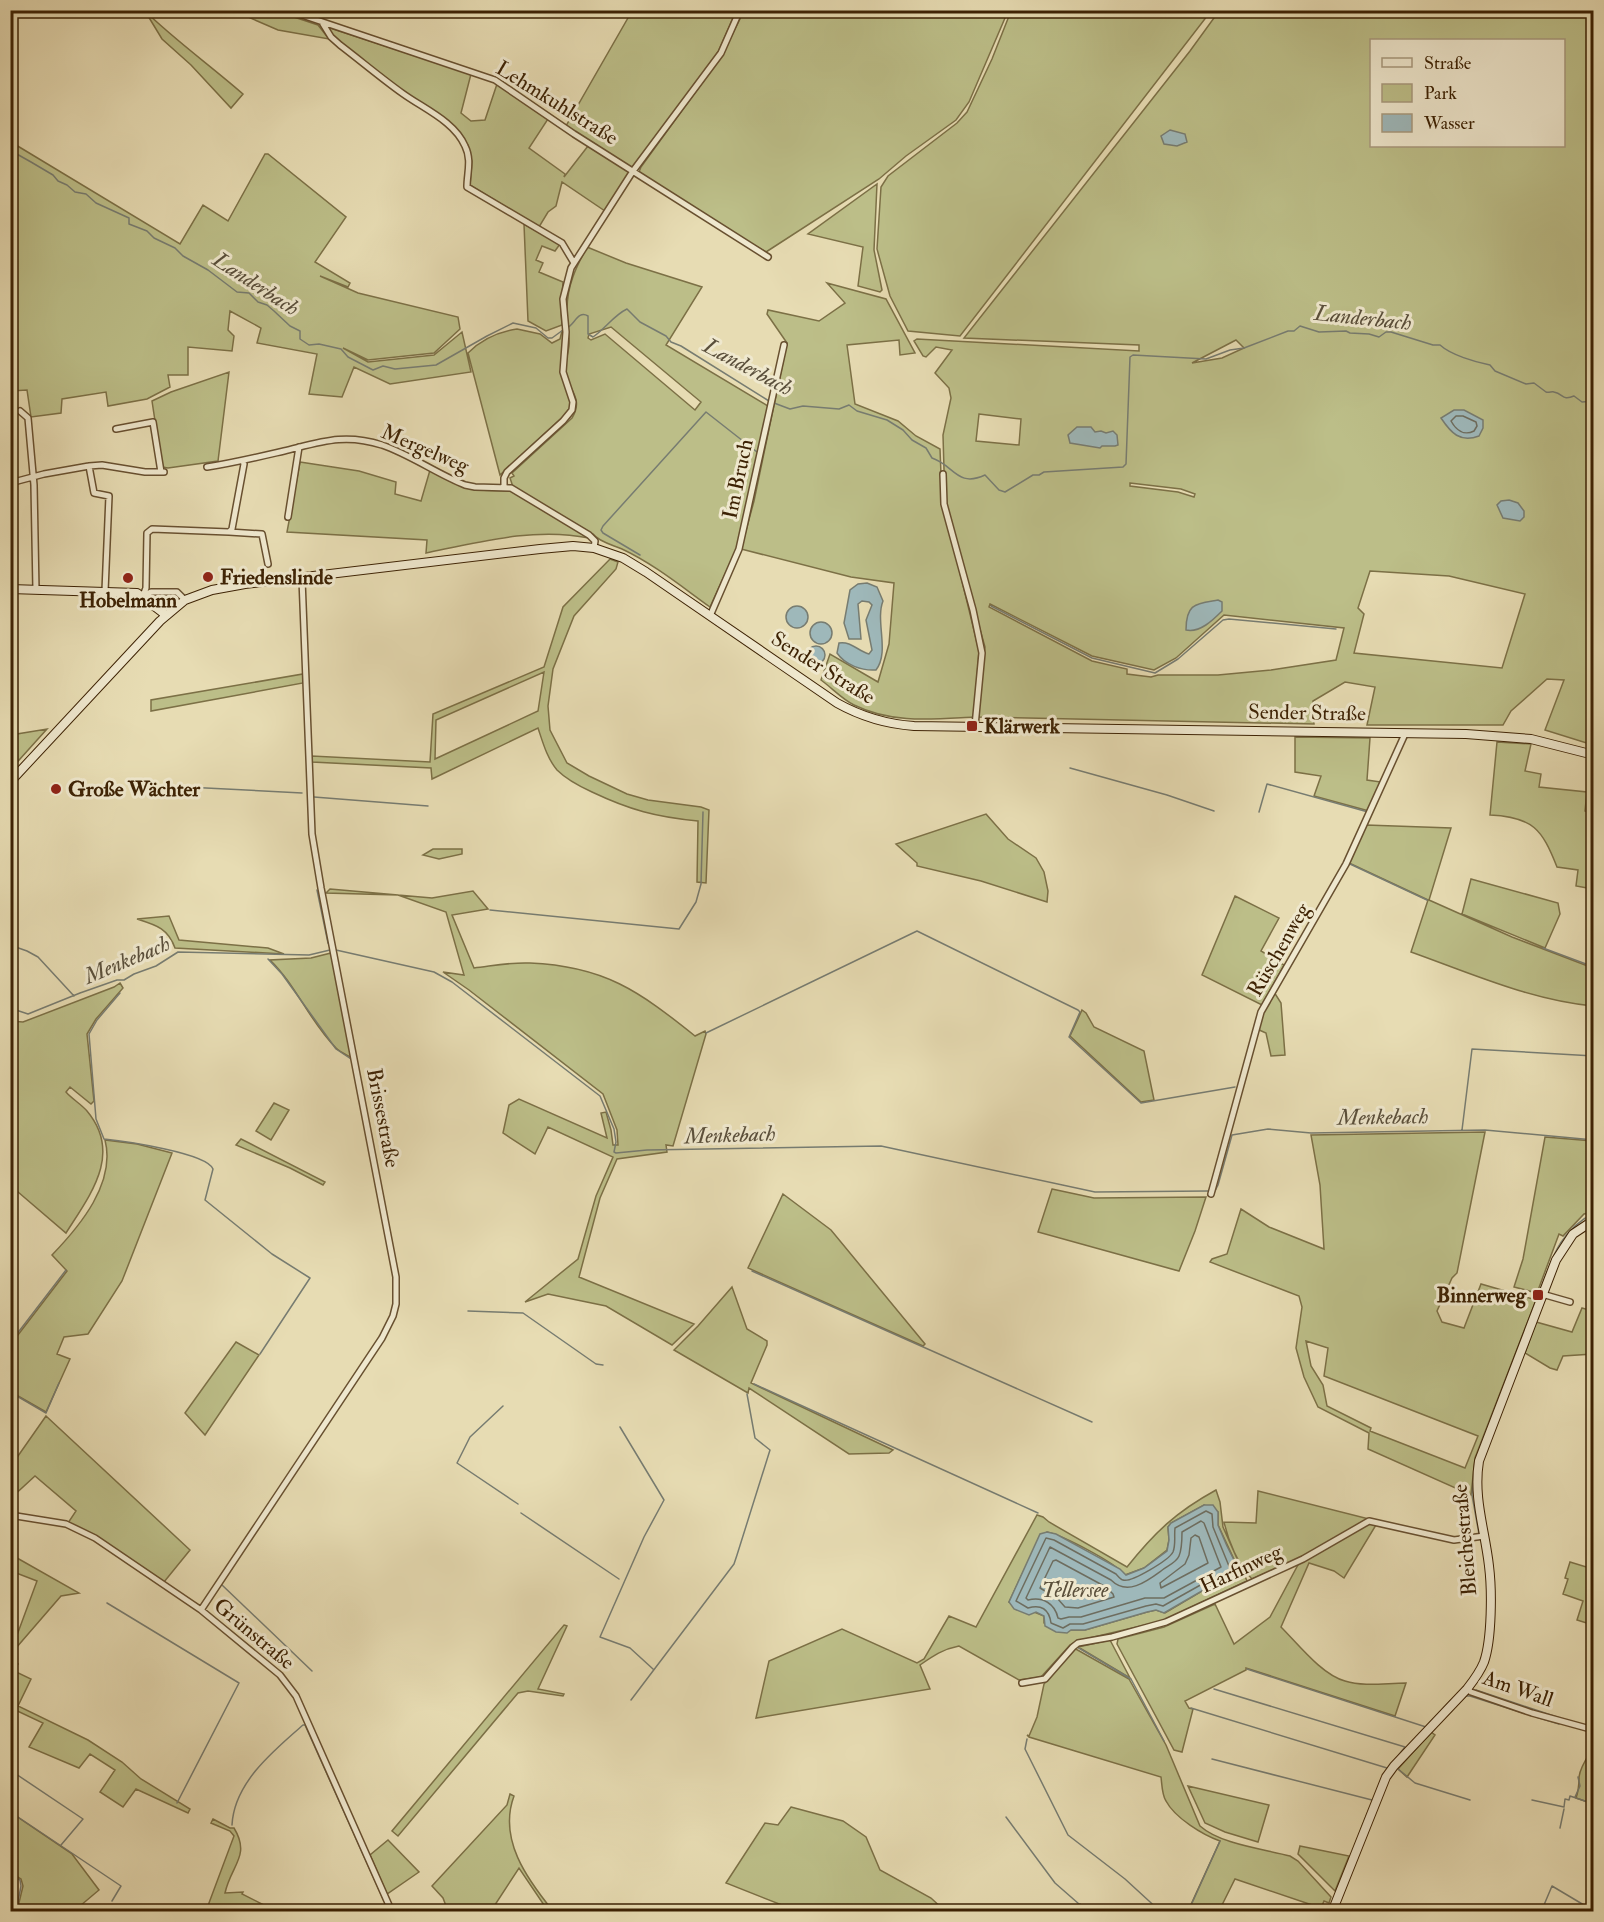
<svg xmlns="http://www.w3.org/2000/svg" width="1604" height="1922" viewBox="0 0 1604 1922" font-family="'IM FELL Double Pica',serif">
<style>
.green{fill:#bcbe88;stroke:#7c7046;stroke-width:1.5;fill-rule:evenodd}
.water{fill:#9eb8ba;stroke:#777c71;stroke-width:1.5}
.lines{fill:none;stroke-linecap:round;stroke-linejoin:round}
.shore{stroke:#6e6d5f;stroke-width:1.5}
.stream{stroke:#777c71;stroke-width:1.5}
.street-casing{stroke:#685030;stroke-width:8}
.secondary-casing{stroke:#3d2204;stroke-width:10}
.street{stroke:#efe8ce;stroke-width:5}
.secondary{stroke:#efe8ce;stroke-width:8}
.poi-dot{fill:#8f2418;stroke:#efe8ce;stroke-width:2}
.labels{text-anchor:middle;dominant-baseline:central;stroke-width:6;stroke-linejoin:round;paint-order:stroke}
.street-label{font-size:21px;fill:#3d2204;stroke:#efe8ce}
.poi-label{font-size:21px;font-weight:bold;fill:#3d2204;stroke:#efe8ce;text-anchor:start}
.water-label{font-size:22px;font-style:italic;fill:#5a4f3b;stroke:#efe8ce}
</style>
<rect width="100%" height="100%" fill="#e7dcb3"/>
<filter id="stains"><feTurbulence type="fractalNoise" baseFrequency=".00333" numOctaves="4"/><feColorMatrix values="0 0 0 0 .2 0 0 0 0 .09 0 0 0 0 .02 0 0 0 .5 -.17"/></filter>
<radialGradient id="worn" r=".72"><stop offset=".6" stop-color="#630" stop-opacity="0"/><stop offset="1" stop-color="#630" stop-opacity=".3"/></radialGradient>
<path class="green" d="M145,11C176,41 211,66 243,94L231,108L191,65L162,39Z
M251,11H280L291,16L318,25L329,39L278,30L248,17Z
M632,11H736L718,52L687,96L632,168L566,126Z
M744,11H1008L969,102L956,120L906,156L879,179L766,252L716,223L639,172L641,167L722,55Z
M1011,11H1211L960,336L908,331L890,296L877,249L881,187L888,176L957,123L967,112L992,59Z
M1219,11H1593V745L1545,730L1564,680L1547,679L1511,711L1503,725H1367L1375,687L1345,682L1313,701L1314,724L977,717L985,647L945,504L943,435L951,398L949,388L935,373L952,350L936,347L926,357L923,356L914,341L917,339L1139,351V345L964,338L1190,51ZM1372,40H1564V146H1372ZM1236,340L1244,348L1222,358L1192,363ZM979,414L1021,419L1019,445L976,441ZM1130,483L1181,489L1195,494L1194,497L1178,492L1130,486ZM1370,571L1449,576L1525,594L1502,668L1354,653L1364,614L1358,608ZM990,604L1092,656L1154,670L1176,658L1224,615L1344,628L1336,660L1271,670L1218,675H1158L1151,677L1127,674V669L1092,661L989,607Z
M330,28L471,74L461,113L471,121L485,120L497,84L548,119L529,148L565,174L564,177L588,146L627,170L629,175L605,211L562,182L556,206L548,212L539,227L470,185L472,161L464,140L336,39L328,30Z
M11,142L180,244L203,205L228,221L265,154H268L346,217L315,262L350,283L348,287L320,276L358,293L458,317L460,329L434,353L368,360L343,348L368,362L434,355L462,332L471,372L390,384L354,367L342,397L309,394L317,354L257,343L261,328L230,311L228,330L234,336L232,351L188,347V375H168L170,387L147,399L108,406L106,392L62,399L61,413L31,417L27,390L11,391L10,205L16,158L11,156Z
M877,184L874,250L882,290L880,292L858,286L863,247L808,234Z
M524,224L560,244L555,251L542,246L536,260L543,263L539,272L563,282L561,311L562,325L546,331L528,321Z
M587,247L626,263L702,287L666,345L768,406L737,548L710,607C682,587 654,564 622,549C613,545 599,542 593,534L513,487L510,478L514,476L512,473L572,418C585,397 566,389 565,370C565,362 568,354 569,346C570,334 566,321 567,309C567,286 576,267 587,247ZM611,327L701,402L695,410L605,334L591,340L588,338L589,334Z
M827,283L886,299L915,353L900,355L899,340L847,345L855,404L898,421L916,436L940,449L941,475L953,544L979,651L974,717C934,719 892,724 854,705C842,699 832,688 821,680L830,654L878,682L889,644L894,583L851,577L741,549L754,501L787,343L767,314L768,310L819,321L845,303Z
M517,329L540,334L552,343L560,339L562,331L564,330L561,371L571,405L566,414L500,475L468,353C481,340 498,332 517,329Z
M229,372L218,461L168,468L162,467L152,401L171,392Z
M300,462L359,471L396,482L395,494L421,501L430,470L452,482L475,490L511,491L589,538C535,527 479,542 426,553L427,540L287,532Z
M610,559L618,562L616,569L574,616L553,669L548,706L550,730L567,763L589,776L627,794L648,800L701,807L709,810L706,883L697,882L698,821C656,817 630,810 592,792C581,787 566,779 557,770C547,758 543,743 538,728L432,779L431,768L312,762V756L430,762L433,714L544,667L563,607ZM544,672L538,711L435,759L436,720Z
M303,674V683L151,711V700Z
M47,729L11,769V735Z
M1295,737L1370,738L1367,780L1381,782L1369,811L1314,796L1321,776L1295,772Z
M1497,742L1531,744L1525,771L1541,774L1539,787L1587,792L1585,811L1593,814V889L1576,886L1578,870L1557,867C1542,829 1533,817 1490,815Z
M986,814L1008,839L1036,858L1044,872L1048,891L1047,902L981,881L917,866V863L896,844Z
M1366,825L1451,828L1429,900L1512,937L1593,968V1006C1530,1000 1470,973 1411,952L1428,900L1349,863Z
M433,849H462V854L439,859L423,855Z
M1471,879L1558,903L1560,914L1545,948L1462,914Z
M330,889L432,898L473,891L488,909L452,915L474,968C492,966 511,962 530,963C604,966 639,991 695,1036L705,1031L706,1034L673,1146L666,1145L667,1152L617,1159L600,1198L579,1277L694,1324L672,1345L606,1306L548,1294L525,1302L578,1259L596,1196L613,1157L548,1127L535,1154L503,1133L509,1105L519,1099L607,1138L601,1113L606,1112L611,1130L613,1145H618L617,1130L603,1094L469,990L443,972L464,975L446,912L398,895L326,893Z
M1235,896L1279,918L1261,951L1284,965L1262,1005L1202,975Z
M169,916L179,940L268,948L284,954L175,948C168,928 156,925 137,919Z
M331,953L352,1058C347,1055 340,1052 336,1048C310,1022 296,985 270,960L311,958Z
M120,983L123,988L96,1019L87,1034L94,1101L91,1104L70,1087L66,1092C72,1099 81,1104 87,1111C123,1154 90,1195 66,1233L11,1186V1021L23,1022L114,987Z
M1274,992L1281,1003L1285,1055L1271,1056L1266,1033L1257,1029L1263,1012Z
M1082,1010L1086,1013L1094,1027L1144,1051L1154,1100L1141,1102L1070,1036Z
M274,1103L289,1110L271,1140L256,1131Z
M1485,1132L1457,1273L1452,1278L1437,1311L1442,1322L1464,1328L1481,1284L1536,1300L1475,1458L1471,1495L1368,1449L1369,1433L1318,1407L1304,1377L1296,1348L1302,1307L1299,1296L1210,1262L1212,1259L1227,1254L1241,1209L1269,1227L1324,1249L1320,1185L1311,1135ZM1306,1341L1328,1348L1324,1376L1478,1436L1465,1468L1370,1431L1371,1428L1327,1406L1323,1385L1311,1366Z
M1545,1137L1593,1141L1594,1212L1584,1214L1563,1236L1559,1234L1537,1293L1514,1287L1523,1259Z
M241,1139L249,1143L325,1182L323,1185L290,1168L236,1145Z
M105,1140L137,1144L172,1153L122,1281L88,1334L64,1337L57,1354L70,1359L46,1412L11,1392V1344L67,1271L52,1255C80,1226 116,1183 105,1140Z
M1052,1189L1094,1198L1206,1197L1195,1231L1179,1271L1038,1232Z
M783,1194L831,1230L925,1344L923,1346L748,1268Z
M732,1287L747,1329L767,1341V1345L751,1383L893,1450L889,1453L849,1454L749,1388L748,1393L674,1350L698,1326Z
M1582,1308L1593,1311V1354L1563,1356L1557,1370L1550,1368L1525,1353L1536,1322L1572,1332Z
M236,1342L259,1355L205,1435L185,1413Z
M46,1416L190,1550L164,1582L96,1536L68,1523L76,1511L35,1476L11,1498V1466Z
M1216,1490L1220,1502L1223,1527L1247,1581L1162,1621L1077,1641L1070,1645L1041,1677L1019,1680L959,1646C943,1649 933,1656 920,1665L930,1689L756,1718L769,1661L842,1629L917,1663L924,1659L949,1616L976,1627L1037,1515L1043,1517L1049,1522L1127,1567C1155,1532 1176,1512 1216,1490ZM1204,1505L1218,1512V1525L1240,1572L1239,1575L1207,1588L1165,1613L1156,1610L1147,1612L1085,1630H1071L1044,1623V1616L1009,1602L1025,1568L1047,1532C1064,1536 1114,1562 1125,1575L1144,1568L1167,1550L1169,1540L1168,1527L1171,1523Z
M1258,1491L1369,1519L1302,1557L1252,1579C1238,1565 1228,1540 1224,1522L1256,1523Z
M1369,1523L1376,1525L1344,1578L1334,1571L1309,1563L1281,1627C1298,1644 1322,1675 1345,1681C1364,1687 1386,1683 1406,1683L1395,1716L1246,1668V1670L1185,1701L1189,1708L1193,1709L1182,1752L1174,1750L1117,1644L1118,1639L1164,1627L1215,1604L1234,1644L1270,1617L1299,1563Z
M10,1554L79,1593L61,1596L16,1648L13,1646L37,1581L11,1571Z
M1570,1562L1593,1569V1625L1577,1620L1583,1601L1563,1594L1568,1579L1565,1578Z
M564,1625L567,1626L538,1689L564,1694L563,1696L528,1691L518,1693L398,1836L392,1831Z
M1110,1640L1130,1678L1078,1647Z
M1074,1648L1129,1679L1166,1745L1200,1826C1220,1844 1263,1849 1290,1856L1298,1861L1331,1897L1329,1903L1324,1901L1321,1908L1235,1879L1219,1911H1188L1220,1841C1203,1835 1175,1818 1166,1801C1162,1795 1162,1785 1161,1777L1029,1737L1027,1735L1029,1736L1037,1717L1044,1684Z
M10,1659L18,1664L14,1671L31,1679L18,1706L88,1740L122,1762L141,1779L190,1809L188,1813L136,1789L123,1807L100,1792L115,1770L90,1754L79,1768L29,1747L43,1723L11,1708Z
M1431,1732L1435,1735L1407,1777L1398,1769Z
M1593,1748V1804L1576,1798C1579,1790 1579,1785 1579,1777C1580,1767 1588,1756 1593,1748Z
M1188,1786L1269,1805L1258,1842L1225,1832L1205,1823Z
M510,1794L514,1796C498,1839 527,1879 553,1911H548L519,1868L491,1911H438L446,1906L443,1898L432,1886L507,1805Z
M791,1807L843,1821L866,1837L880,1870L931,1898L945,1911H797L726,1883L765,1823L778,1825Z
M16,1816L72,1854L99,1890L74,1911H17L23,1886L21,1879L11,1873V1822Z
M213,1819L230,1828H234C251,1856 231,1865 225,1893L243,1892L242,1894L264,1905L260,1911H206L234,1836L230,1831L211,1823Z
M388,1840L419,1872L387,1894L370,1855Z
M1300,1846L1349,1856L1335,1891L1298,1854Z"/>
<path class="water" d="M1170,130L1185,134L1187,142L1177,146L1164,144L1161,136Z
M1454,410H1464L1483,420V428L1479,436C1460,443 1451,433 1441,418Z
M1077,427H1091L1095,432L1101,431L1106,433L1113,431L1117,435L1118,445L1115,446H1102L1100,448L1070,443L1068,435Z
M1509,500L1518,503L1524,511V517L1520,521L1503,518L1497,505L1501,501Z
M867,583L877,587L883,601C875,621 890,652 876,670C862,671 845,665 837,653L839,643C851,641 858,651 869,654L872,650L866,620L872,605L869,602L862,601L858,604L861,639H849L844,623L850,590L858,584Z
M1218,600L1222,602V611C1213,620 1200,633 1186,630C1186,603 1196,604 1218,600Z
M786 617a11 11 0 1 1 22 0a11 11 0 1 1-22 0Z
M810 633a11 11 0 1 1 22 0a11 11 0 1 1-22 0Z
M807 655a9 9 0 1 1 18 0a9 9 0 1 1-18 0Z
M1204,1505H1213L1218,1512V1525L1227,1546L1240,1572L1239,1575L1207,1588L1164,1613L1156,1610L1147,1612L1085,1630H1071L1067,1633L1056,1632L1045,1626L1044,1616L1036,1612L1029,1615L1014,1609L1009,1602L1040,1534L1047,1532L1056,1534L1120,1569L1126,1575L1144,1568L1167,1551L1169,1540L1168,1527L1171,1523Z"/>
<g class="lines">
<path class="shore" d="M1456,416H1463L1476,422L1477,426L1474,431C1464,436 1456,430 1451,421Z
M1206,1511L1212,1514L1213,1527L1231,1571L1204,1583L1163,1606L1156,1604L1146,1606L1083,1624H1070L1063,1628L1051,1623C1049,1609 1041,1604 1028,1608L1016,1601L1046,1538L1054,1540L1116,1574C1117,1575 1121,1580 1123,1580C1131,1583 1169,1560 1173,1552C1176,1545 1174,1536 1175,1528Z
M1201,1521L1204,1523L1221,1567L1164,1598H1145L1081,1617H1069L1061,1619L1058,1618C1055,1604 1043,1596 1028,1600L1026,1598L1050,1547L1111,1580C1127,1596 1146,1582 1161,1571C1167,1566 1176,1563 1179,1556C1182,1549 1182,1540 1182,1532Z
M1195,1535L1199,1537L1208,1563L1161,1588L1160,1583L1185,1564L1189,1555L1191,1538Z
M1056,1560L1106,1587L1113,1594L1114,1597L1078,1608L1065,1607L1057,1598L1040,1588L1053,1561Z"/>
<path class="stream" d="M1587,126L1594,129
M10,153H15L31,162L53,175L58,181L67,185L75,192L86,194L96,203L129,218V224L147,231L154,238L175,248L183,256L208,270L237,292L249,293L258,302L267,305L274,311L290,326L300,331V339L309,345L319,344L341,349L348,357L373,370L383,366L395,369L436,365L487,336L513,323L536,328L548,338H552L563,330
M567,328C575,324 578,310 588,316V334L593,337C605,329 614,315 627,309L640,322L666,336L671,342L681,346L769,401
M774,403L790,409L803,406L839,409L849,405L857,411L887,420L903,430L912,440L926,448L932,458C954,465 957,488 985,475L999,490L1005,492L1033,475H1039L1044,472L1123,467L1126,464L1130,357L1133,355L1206,359L1230,350L1244,348L1288,331H1294L1300,326L1319,332L1346,331L1350,333L1369,334L1379,337L1386,332H1391L1433,345H1440C1451,355 1475,362 1490,365L1495,371L1526,384L1534,383L1546,392C1549,393 1552,391 1554,392C1564,394 1562,401 1574,396L1582,402L1594,401
M640,555L603,533L601,530L603,526L706,412L757,452
M991,606L1092,658L1155,673L1178,659L1223,620L1229,619L1336,629
M1070,768L1167,795L1214,811
M186,787L302,793
M314,797L428,806
M1259,812L1267,784L1368,812
M1350,864L1427,900
M317,890L328,943
M490,910L679,929L696,902L701,884L703,812
M10,945L27,951L38,957L74,996
M1543,948L1594,967
M336,950L434,972L452,982L600,1096L614,1129L616,1142L614,1152L616,1153L647,1150L881,1146L1095,1192L1208,1191
M268,959L282,974L336,1049L351,1059
M120,993L97,1020L89,1034L96,1119L104,1139C124,1141 207,1153 213,1169L205,1200L272,1254L310,1278L260,1354
M10,1008L28,1014L80,993L117,980H124L134,974L156,966L178,952L309,955L330,950
M706,1033L917,931L1078,1010L1080,1012L1069,1037L1141,1103L1235,1087
M1462,1130L1472,1049L1594,1056
M1215,1191L1218,1185L1232,1135L1268,1129L1311,1133L1485,1130L1594,1140
M752,1271L1092,1422
M1539,1293C1552,1259 1559,1231 1594,1213
M468,1311L523,1313L596,1364L603,1365
M10,1343L66,1270
M754,1384L1038,1513
M10,1392L46,1413L59,1383
M503,1406L470,1437L457,1463L518,1504
M620,1427L664,1500L644,1537L600,1637L630,1648L653,1669
M1480,1447L1537,1299
M1475,1466L1472,1495L1479,1534
M521,1513L619,1579
M222,1585L312,1671
M107,1603L239,1683L177,1803
M1077,1647L1131,1679L1164,1741
M1247,1669L1426,1727L1451,1700
M1214,1689L1405,1747L1383,1775
M1476,1690L1560,1718
M631,1700L734,1564L737,1555L770,1450L755,1438L747,1394
M1191,1708L1387,1768
M1446,1716L1466,1696H1470L1523,1713
M1536,1717L1559,1724
M1567,1720L1581,1724
M1027,1739L1025,1749L1068,1835L1125,1879L1161,1912
M1212,1759L1372,1800
M1398,1769L1415,1783L1470,1800
M10,1770L83,1819L61,1845
M1575,1797L1580,1786L1578,1777
M1532,1800L1564,1807L1565,1799L1569,1800L1570,1796L1594,1804
M1006,1817L1055,1883L1079,1904L1071,1912
M10,1820L15,1815L121,1886L112,1901
M232,1825C234,1783 273,1751 303,1725H305L384,1901
M1560,1828L1564,1809
M1361,1829L1370,1807
M10,1874L20,1880L21,1886L16,1912
M1080,1904L1088,1912
M105,1912L107,1909
M1188,1912L1220,1841
M1541,1912L1552,1886L1594,1911"/>
<defs>
<path id="street" d="M287,10L495,80L574,134L768,257
M323,24L331,37L340,45C361,61 381,78 402,93C424,109 454,121 465,146C472,160 467,173 467,187L562,243L574,263
M20,411L28,418L34,485L36,590
M116,429L153,422L161,472
M89,466L94,493L109,496L105,591
M207,467C233,463 258,457 284,451C321,442 344,433 382,445C411,455 437,474 465,485L475,487L511,488L589,535L595,541L594,548
M943,474L944,504L973,610L982,653L975,726
M10,483L44,474L89,466L102,465L145,472H164
M504,487V478L507,472L563,421L572,410L573,402L563,372L566,332L563,299L571,268L633,171L721,53L740,10
M288,517L299,447
M229,532L262,534L268,564
M145,595L151,592H177L185,600
M143,596L146,588L147,533L152,529L229,532L232,529L244,464L243,461
M710,616L739,549L784,345
M1211,1194L1261,1012L1346,864L1405,734
M1542,1294L1570,1302
M10,1515L66,1524L95,1538L201,1610L280,1675L296,1696L392,1912
M201,1610L382,1338L393,1316L396,1304V1277L321,888L312,834L302,579
M1022,1683L1045,1679L1073,1647L1078,1643L1112,1637L1166,1622L1303,1559L1369,1521L1454,1540L1484,1536
M1467,1689L1471,1692L1532,1713L1594,1730"/>
<path id="secondary" d="M10,589L137,593L166,615
M10,782L160,621L185,600L212,590L245,584L540,549L573,546L594,548L623,558L646,572L837,703C862,717 885,724 914,726L1466,734L1531,739L1594,755
M1332,1912L1386,1777L1394,1766L1467,1689C1474,1680 1480,1672 1484,1662C1492,1639 1492,1590 1489,1566C1485,1530 1473,1498 1479,1461L1556,1260L1573,1234L1594,1220"/>
</defs>
<use href="#street" class="street-casing"/>
<use href="#secondary" class="secondary-casing"/>
<use href="#street" class="street"/>
<use href="#secondary" class="secondary"/>
</g>
<g class="poi-dot">
<circle cx="208" cy="577" r="6"/>
<circle cx="128" cy="578" r="6"/>
<rect x="966" y="720" width="12" height="12" rx="3"/>
<circle cx="56" cy="789" r="6"/>
<rect x="1532" y="1289" width="12" height="12" rx="3"/>
</g>
<g class="labels">
<g class="street-label">
<text transform="translate(557 103) rotate(32)">Lehmkuhlstraße</text>
<text transform="translate(425 449) rotate(23)">Mergelweg</text>
<text transform="translate(738 479) rotate(-78)">Im Bruch</text>
<text transform="translate(823 668) rotate(32)">Sender Straße</text>
<text transform="translate(1307 713) rotate(1)">Sender Straße</text>
<text transform="translate(1279 950) rotate(-60)">Rüschenweg</text>
<text transform="translate(383 1118) rotate(79)">Brissestraße</text>
<text transform="translate(1465 1540) rotate(-95)">Bleichestraße</text>
<text transform="translate(1241 1569) rotate(-25)">Harfinweg</text>
<text transform="translate(254 1634) rotate(40)">Grünstraße</text>
<text transform="translate(1518 1689) rotate(19)">Am Wall</text>
</g>
<g class="poi-label">
<text x="220" y="577">Friedenslinde</text>
<text x="128" y="600" text-anchor="middle">Hobelmann</text>
<text x="984" y="726">Klärwerk</text>
<text x="68" y="789">Große Wächter</text>
<text x="1526" y="1295" text-anchor="end">Binnerweg</text>
</g>
<g class="water-label">
<text transform="translate(256 284) rotate(33)">Landerbach</text>
<text transform="translate(1363 318) rotate(6)">Landerbach</text>
<text transform="translate(748 367) rotate(28)">Landerbach</text>
<text transform="translate(127 960) rotate(-23)">Menkebach</text>
<text transform="translate(1383 1117) rotate(-1)">Menkebach</text>
<text transform="translate(730 1135) rotate(-2)">Menkebach</text>
<text x="1075" y="1590">Tellersee</text>
</g>
</g>
<rect width="1604" height="1922" fill="none" stroke="#e7dcb3" stroke-width="36"/>
<rect x="12" y="12" width="1580" height="1898" fill="none" stroke="#3d2204" stroke-width="3"/>
<rect x="18" y="18" width="1568" height="1886" fill="none" stroke="#3d2204" stroke-width="1.5"/>
<rect x="1370" y="39" width="195" height="108" fill="#efe8ce" stroke="#a8997d" stroke-width="1.5"/>
<rect x="1382" y="58" width="30" height="9" fill="#efe8ce" stroke="#a8997d" stroke-width="1.5"/>
<text x="1424" y="69" font-size="18" fill="#3d2204">Straße</text>
<rect x="1382" y="84" width="30" height="18" fill="#bcbe88" stroke="#a8997d" stroke-width="1.5"/>
<text x="1424" y="99" font-size="18" fill="#3d2204">Park</text>
<rect x="1382" y="114" width="30" height="18" fill="#9eb8ba" stroke="#a8997d" stroke-width="1.5"/>
<text x="1424" y="129" font-size="18" fill="#3d2204">Wasser</text>
<rect width="100%" height="100%" filter="url(#stains)"/>
<rect width="100%" height="100%" fill="url(#worn)"/>
</svg>
